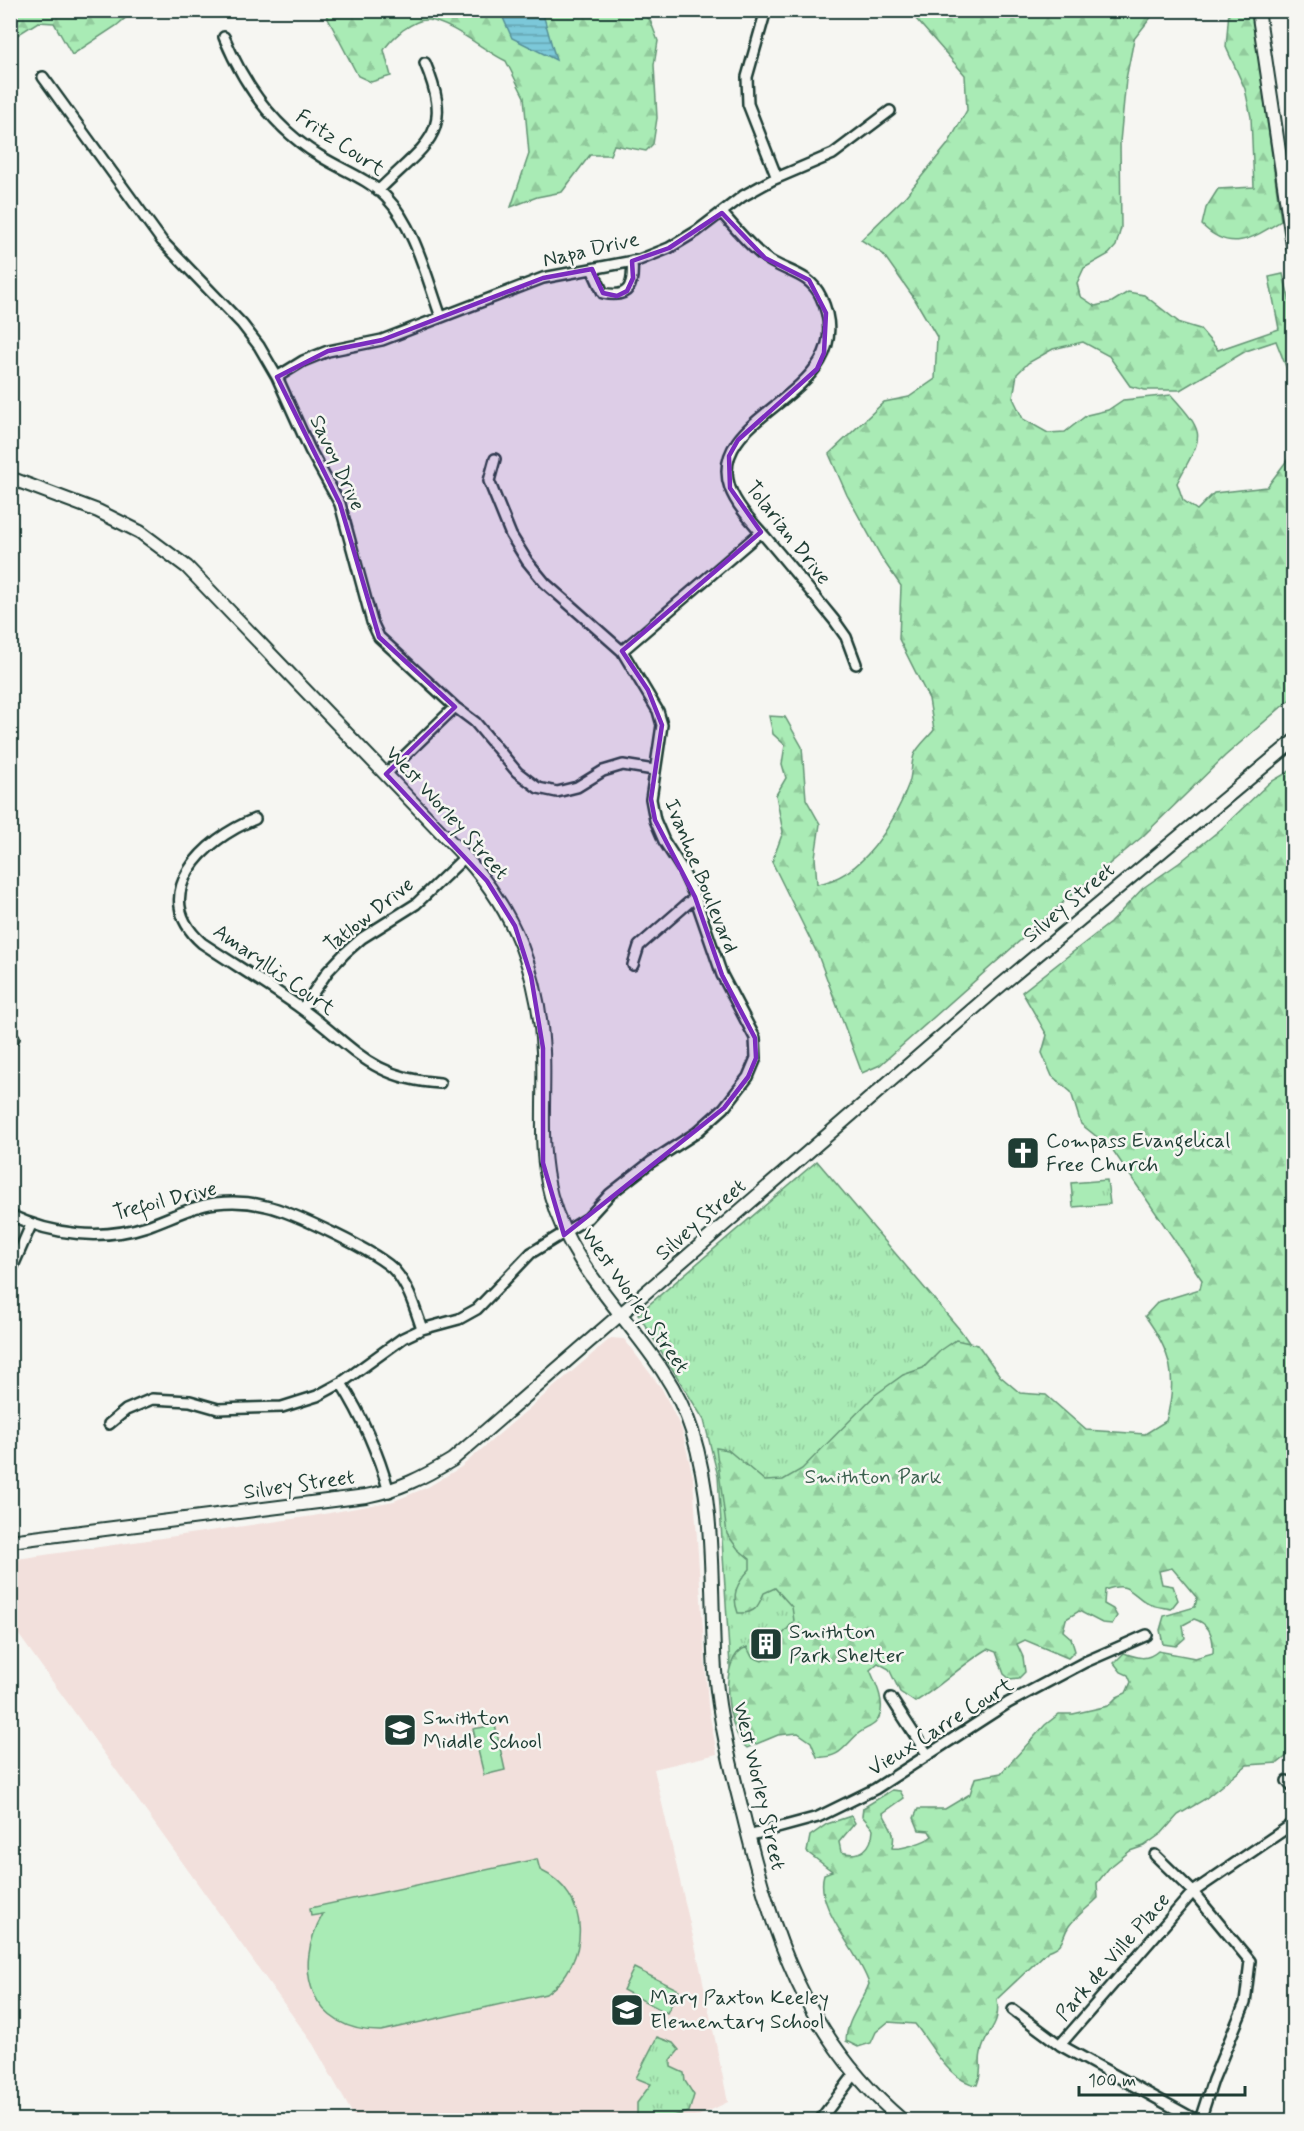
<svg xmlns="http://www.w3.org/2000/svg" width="1304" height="2131" viewBox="0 0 1304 2131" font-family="Mynerve,sans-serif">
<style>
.built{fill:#f2e0dc}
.grass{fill:url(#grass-tufts);stroke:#649474;stroke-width:1.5}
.forest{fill:url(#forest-firs);stroke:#649474;stroke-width:1.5}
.pitch{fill:#a9ebb5;stroke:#649474;stroke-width:1.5}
.water{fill:url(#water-rules);stroke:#569097;stroke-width:1.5}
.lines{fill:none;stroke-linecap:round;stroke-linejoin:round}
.minor-casing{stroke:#1f3d34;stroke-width:14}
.tertiary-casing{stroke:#1f3d34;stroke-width:16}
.minor{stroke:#f6f6f2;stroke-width:9}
.tertiary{stroke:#f6f6f2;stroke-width:12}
.marked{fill:#7b2cbf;fill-opacity:0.2;stroke:#7b2cbf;stroke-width:4.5;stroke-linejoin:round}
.labels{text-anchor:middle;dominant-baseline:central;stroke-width:5;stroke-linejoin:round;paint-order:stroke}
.street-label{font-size:21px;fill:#1f3d34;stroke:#f6f6f2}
.poi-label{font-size:21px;fill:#1f3d34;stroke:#f6f6f2;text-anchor:start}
.park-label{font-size:21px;fill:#3b604e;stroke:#f6f6f2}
</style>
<defs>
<pattern id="grass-tufts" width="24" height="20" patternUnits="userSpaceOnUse" patternTransform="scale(1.5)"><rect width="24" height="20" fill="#a9ebb5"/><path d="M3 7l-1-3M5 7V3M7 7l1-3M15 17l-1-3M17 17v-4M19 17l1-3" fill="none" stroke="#91ca9c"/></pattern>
<pattern id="forest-firs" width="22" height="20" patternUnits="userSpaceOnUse" patternTransform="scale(1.5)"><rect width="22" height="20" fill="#a9ebb5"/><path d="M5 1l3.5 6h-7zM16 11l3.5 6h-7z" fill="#91ca9c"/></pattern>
<pattern id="water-rules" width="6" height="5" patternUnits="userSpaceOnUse" patternTransform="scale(1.5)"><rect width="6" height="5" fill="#7bc8d9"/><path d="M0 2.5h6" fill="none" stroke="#64a4b1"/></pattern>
</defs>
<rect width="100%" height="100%" fill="#f6f6f2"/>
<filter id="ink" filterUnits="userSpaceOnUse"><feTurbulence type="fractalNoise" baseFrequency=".0167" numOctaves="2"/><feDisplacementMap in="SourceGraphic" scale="12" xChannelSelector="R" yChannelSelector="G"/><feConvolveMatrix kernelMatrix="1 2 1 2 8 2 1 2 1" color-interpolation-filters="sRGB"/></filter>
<g filter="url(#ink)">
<path class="built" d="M611,1338L624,1339L662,1389L682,1430L693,1477L708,1706L717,1754L654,1769L700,1967L728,2102L690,2120H356L313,2044L11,1624L10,1560L313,1516L394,1501L428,1487L461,1467Z"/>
<path class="grass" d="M817,1161L961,1331L1102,1536L731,1682L718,1476L704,1420L638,1314Z
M1107,1180L1110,1204L1073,1207L1071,1183Z
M657,2037L673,2043L679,2050L671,2060V2067L684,2073L685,2081L694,2095L689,2112L670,2117L669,2120H637V2103L651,2084L636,2078Z"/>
<path class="forest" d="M10,11L11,10L134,11L116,26L72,55L54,23L38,22L11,39Z
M324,11H640L650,20L658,41L654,65L657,118L653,144L646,151L614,145L610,155H590L562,192L537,197L511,207L529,154L524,97L506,61C485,51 450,22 428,20C419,19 410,25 403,30C395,37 389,41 384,50L391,76L371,82L358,76Z
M909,11H1156L1134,39L1126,79L1120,142L1121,228L1116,246L1109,254L1084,268L1077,283L1080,296L1095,306L1112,302L1128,292L1144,295L1180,323L1200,329L1218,350L1279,329L1269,277L1283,274L1293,314V374L1288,372L1276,341L1246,351L1180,390H1145L1130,386L1109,356L1083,342L1053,349L1028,363L1017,374L1013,398L1023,419L1048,433L1065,432L1087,415L1108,410L1123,400L1171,395C1209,437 1202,435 1177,483L1183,500L1197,510L1214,493L1267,487L1291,455L1288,414L1293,392L1294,696L1225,756L1142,837L1068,898L880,1065L862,1073L818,955L772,862L783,832L776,795L786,778L782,764L785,745L773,734L769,716L785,717L802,747L806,799L820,824L815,857L817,884C863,877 894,824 909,783C912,774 911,764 914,755C918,746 928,738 934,730L929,699L899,639L901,586L883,560L847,495L829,454L884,402L909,397L935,379L937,337L914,298L883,254L861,240L904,198L948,144L967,110L965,75Z
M1229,11H1252L1281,221C1252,239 1230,253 1202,225L1206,208L1218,189L1254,187L1251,117L1245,89L1226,47Z
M1293,769V1756L1288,1755L1278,1763L1247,1765L1205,1799L1178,1815L1162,1833L1144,1846L1130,1851L1109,1868L1097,1883L1098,1898C1089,1907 1076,1916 1069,1926C1060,1939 1067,1944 1048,1951L997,1999C1001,2027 987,2028 981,2053C978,2066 984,2068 977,2085C948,2081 932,2045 915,2024L888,2022L876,2032L871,2043L858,2047L846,2041C846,2021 862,2003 869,1984C859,1951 814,1908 824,1874L832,1871L807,1852L810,1836L827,1824L851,1816L855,1823L839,1842L841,1852C861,1858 872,1849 873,1829L862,1816L863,1808L892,1790L900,1791L904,1798L883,1813C889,1827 897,1831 892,1848C900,1850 926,1842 932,1836L929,1831L919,1830L914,1818L918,1809H945L970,1794L975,1778L1001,1773L1045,1725L1059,1714H1073L1108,1706L1117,1697L1126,1693L1131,1682L1128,1675L1121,1672L1114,1663L1124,1653C1138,1658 1147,1661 1158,1651L1195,1658L1213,1653C1214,1638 1211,1624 1194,1619L1183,1625L1185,1638L1176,1646L1163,1644L1160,1630L1164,1616L1195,1607L1197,1598L1172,1568L1159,1571L1162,1584L1173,1586L1178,1600L1171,1609C1163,1607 1153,1607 1147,1603C1129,1592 1129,1581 1105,1590L1104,1604L1113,1609L1117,1616L1112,1624L1102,1623L1079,1611L1066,1619L1063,1631L1071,1638L1075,1651L1068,1658L1025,1640L1017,1644L1023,1657L1025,1672L1019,1678L1010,1679L1004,1674L996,1652L988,1649C961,1665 941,1686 915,1702L900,1692L889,1669L878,1663L870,1670C875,1682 885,1701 880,1715C877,1726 867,1727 859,1733C844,1746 840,1759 817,1757L811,1742L798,1733L778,1735L747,1748C727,1732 716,1657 747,1647L752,1657L762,1661L773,1655L777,1641L794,1621L792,1607L775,1588L764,1593C758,1607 755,1614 738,1613C731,1594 737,1583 750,1569V1559L738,1549L727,1534L716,1448L728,1450L765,1481L783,1480L802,1469L875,1395L903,1375L923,1368L940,1351L956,1340L978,1345L1000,1376L1020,1393L1046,1395L1086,1430L1145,1434L1166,1421C1178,1379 1171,1351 1145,1316L1158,1302L1200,1289L1202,1280L1112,1149L1081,1124L1071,1092L1052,1076L1042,1053L1047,1035L1022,992L1110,923L1143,888L1179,863L1221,829L1269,783Z"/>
<path class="pitch" d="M495,1725L505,1770L484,1775L473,1729Z
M537,1859L540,1870C592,1894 591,1963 546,1994L381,2031C311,2032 291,1969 323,1914L311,1916L310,1908Z
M634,1968L679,1990L667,2013L623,1990Z"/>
<path class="water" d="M500,11H545L543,14L556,60L512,38Z"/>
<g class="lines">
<defs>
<path id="minor" d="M766,10L747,77L748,104L777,178
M224,37C244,85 275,129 320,156C342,170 367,178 386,197C415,227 427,279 441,317
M43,77L162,241L242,324L259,346L277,377L310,450L340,504L372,622L379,637L455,707L475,722L517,772L538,788L557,792L577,787L603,771L623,765L654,770
M378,191C427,142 455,135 425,63
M722,213C735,228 748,244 763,256C782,272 809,271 821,297C866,395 703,410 730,488C737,507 754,524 767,539C790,566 812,593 834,620L846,637L856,664
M592,269L603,293C630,299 634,285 632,261
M277,377L303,361L328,351L382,340L543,278L639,260L669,248L697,231L743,196L772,180L833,154L890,111
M622,651L761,532
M386,774L455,707
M255,819C204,839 147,894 202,943C235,965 270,986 302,1009C353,1046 371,1079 440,1083
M633,965L639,946L695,897
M302,1009L328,971L345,953L362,938L416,904L465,857
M10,1040L14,1038
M10,1215C53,1235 102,1241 147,1226C170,1218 192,1206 216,1203C232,1201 250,1202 266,1206C290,1211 380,1253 395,1271C409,1287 415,1309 422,1329
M10,1273L31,1225
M341,1383C363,1418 378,1452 389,1492
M109,1424L126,1410L152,1399L190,1401L218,1409L282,1407L317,1396L341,1383L403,1338L422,1329L459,1319L477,1309L531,1253L588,1218L610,1194L651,1162L696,1133L724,1108L748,1077L756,1058L755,1038L722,975L695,897L682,869L664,841L655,820L651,799L662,725L658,711L622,651L545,583L527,561L511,535L489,481L495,459
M891,1698L927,1754
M1287,1781L1294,1789
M748,1836L818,1817L875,1789L1008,1703L1085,1662L1147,1635
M1155,1855L1193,1892L1250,1961L1245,2003L1213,2080L1200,2120
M1013,2010L1060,2045L1196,2120
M1060,2045L1193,1892L1294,1823
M820,2120L854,2075"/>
<path id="tertiary" d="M1258,10L1294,252
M10,478L98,511L140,532L187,567L465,857C516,913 539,976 543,1051C545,1100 538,1148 551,1196C576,1287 664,1342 692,1431C716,1508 710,1592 715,1671C719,1720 731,1767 743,1814C772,1933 805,2038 902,2120
M10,1541L366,1496C398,1490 424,1477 452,1460L994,991L1294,741"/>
</defs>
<use href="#minor" class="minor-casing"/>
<use href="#tertiary" class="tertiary-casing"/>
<use href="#minor" class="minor"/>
<use href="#tertiary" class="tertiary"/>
</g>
</g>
<path class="marked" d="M722,213L765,258L809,280L826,313L824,353L817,369L738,440L729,456L730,488L761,532L622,651L648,690L662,725L651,799L655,820L695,897L722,975L755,1038L756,1058L748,1077L724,1108L564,1235L543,1163V1048L531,976L515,926L487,881L386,774L455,707L379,637L340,504L277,377L328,351L382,340L543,278L592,269L603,293L617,296L627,291L633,278L632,261L669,248Z"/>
<defs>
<symbol id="church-square" viewBox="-11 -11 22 22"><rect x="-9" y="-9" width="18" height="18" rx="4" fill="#1f3d34" stroke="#f6f6f2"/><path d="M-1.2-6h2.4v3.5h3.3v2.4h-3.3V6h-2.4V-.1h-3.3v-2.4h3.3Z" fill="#fff"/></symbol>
<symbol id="building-square" viewBox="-11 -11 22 22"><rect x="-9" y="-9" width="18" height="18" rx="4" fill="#1f3d34" stroke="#f6f6f2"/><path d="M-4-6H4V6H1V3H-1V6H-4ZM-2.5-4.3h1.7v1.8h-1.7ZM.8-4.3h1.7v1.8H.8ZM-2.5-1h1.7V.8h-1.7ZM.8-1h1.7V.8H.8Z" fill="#fff"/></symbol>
<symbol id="school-square" viewBox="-11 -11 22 22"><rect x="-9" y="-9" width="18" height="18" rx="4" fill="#1f3d34" stroke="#f6f6f2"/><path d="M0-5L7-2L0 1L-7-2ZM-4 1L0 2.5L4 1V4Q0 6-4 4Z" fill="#fff"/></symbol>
</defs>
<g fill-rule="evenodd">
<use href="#church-square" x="1004" y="1134" width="38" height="38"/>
<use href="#building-square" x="747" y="1625" width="38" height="38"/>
<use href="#school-square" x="381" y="1711" width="38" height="38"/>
<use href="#school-square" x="608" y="1991" width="38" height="38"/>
</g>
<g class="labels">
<g class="street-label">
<text transform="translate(340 143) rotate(34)">Fritz Court</text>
<text transform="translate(591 250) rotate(-13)">Napa Drive</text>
<text transform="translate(337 463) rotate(65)">Savoy Drive</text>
<text transform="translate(788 533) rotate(52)">Tolarian Drive</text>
<text transform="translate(447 813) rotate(48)">West Worley Street</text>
<text transform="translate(701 876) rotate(68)">Ivanhoe Boulevard</text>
<text transform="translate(1069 903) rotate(-40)">Silvey Street</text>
<text transform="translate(369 915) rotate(-38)">Tatlow Drive</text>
<text transform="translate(274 970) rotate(35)">Amaryllis Court</text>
<text transform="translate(165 1201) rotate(-14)">Trefoil Drive</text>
<text transform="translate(701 1220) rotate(-41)">Silvey Street</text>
<text transform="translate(635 1301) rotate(55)">West Worley Street</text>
<text transform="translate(299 1485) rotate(-8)">Silvey Street</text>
<text transform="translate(941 1727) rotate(-32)">Vieux Carre Court</text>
<text transform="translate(759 1786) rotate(77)">West Worley Street</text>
<text transform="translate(1113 1957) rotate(-49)">Park de Ville Place</text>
</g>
<g class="poi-label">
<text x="1046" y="1141">Compass Evangelical<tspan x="1046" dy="24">Free Church</tspan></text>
<text x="789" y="1632">Smithton<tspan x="789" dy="24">Park Shelter</tspan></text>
<text x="423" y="1718">Smithton<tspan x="423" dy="24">Middle School</tspan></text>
<text x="650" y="1998">Mary Paxton Keeley<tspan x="650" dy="24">Elementary School</tspan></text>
</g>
<g class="park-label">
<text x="873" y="1477">Smithton Park</text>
</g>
</g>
<rect width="1304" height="2131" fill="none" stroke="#f6f6f2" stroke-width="36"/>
<rect x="18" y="18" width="1268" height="2095" fill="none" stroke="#1f3d34" stroke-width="2" filter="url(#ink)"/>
<path d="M1079 2086v9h166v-9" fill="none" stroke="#1f3d34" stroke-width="3"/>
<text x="1088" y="2086" font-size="18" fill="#1f3d34" stroke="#f6f6f2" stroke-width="4.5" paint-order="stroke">100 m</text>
</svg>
